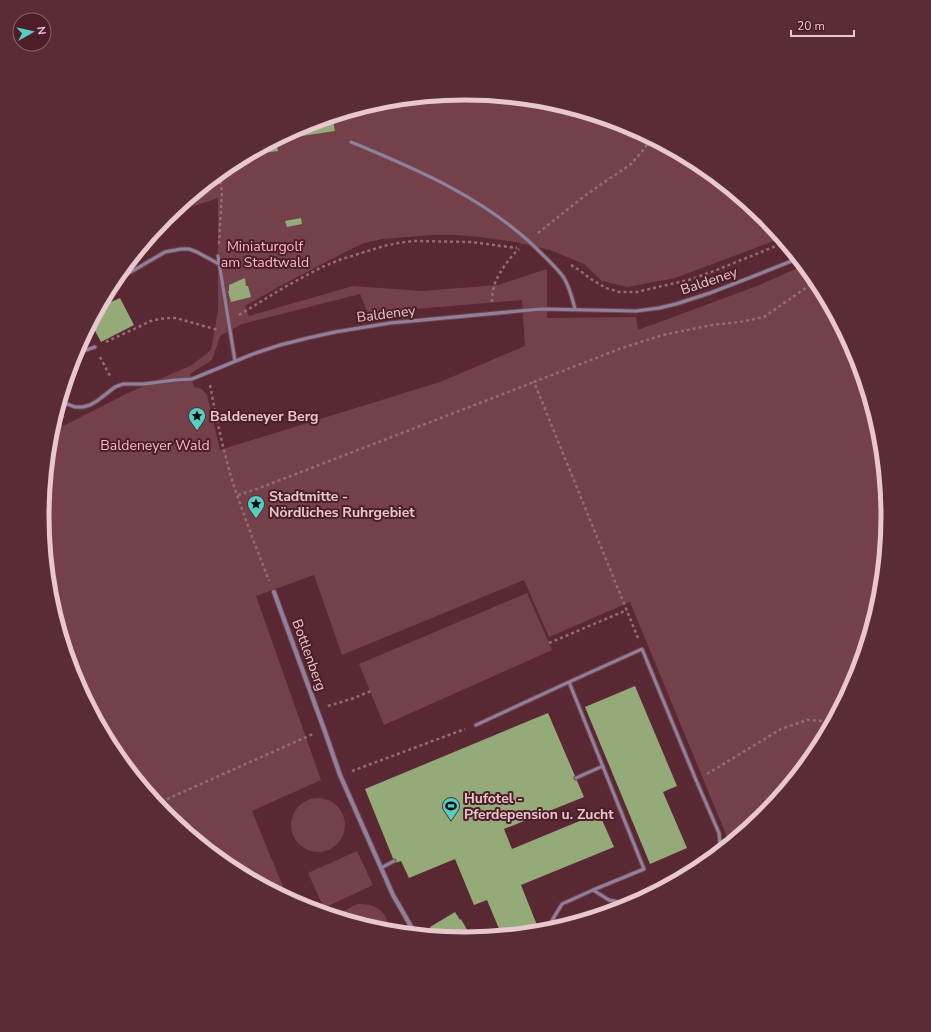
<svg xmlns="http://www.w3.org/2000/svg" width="931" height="1032" viewBox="0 0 931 1032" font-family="'Nunito Sans',sans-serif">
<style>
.green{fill:#74414b;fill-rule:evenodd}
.building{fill:#94aa79}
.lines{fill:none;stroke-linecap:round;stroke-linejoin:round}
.service-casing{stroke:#73454f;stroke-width:5}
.minor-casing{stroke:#73454f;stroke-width:6}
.path{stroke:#956b74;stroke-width:2.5;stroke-dasharray:3 3;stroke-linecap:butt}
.service{stroke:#8f819e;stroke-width:3}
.minor{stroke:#8f819e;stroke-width:4}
.labels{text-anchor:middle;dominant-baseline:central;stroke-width:4;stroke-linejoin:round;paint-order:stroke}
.park-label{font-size:14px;fill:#fcb9c5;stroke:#4d1e29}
.street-label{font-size:14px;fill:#e8c8cd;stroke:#4d1e29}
.poi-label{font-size:14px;font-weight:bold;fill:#e8c8cd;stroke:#4d1e29;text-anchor:start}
.rim{fill:none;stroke:#e8c8cd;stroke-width:5}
</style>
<rect width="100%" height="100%" fill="#592833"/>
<path class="green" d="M466,93L548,101L628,125L701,164L765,217L782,238L675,278L627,287L602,281L584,264L550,250L516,242L480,237L456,235H433L382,239L365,243L353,248L280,286L245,306L249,316L353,286L422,291L498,285L547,269V318L636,317L638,330L757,286L805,265L818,281L857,354L881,434L889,516L881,599L857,678L817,751L765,816L729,845L730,844L630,602L549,637L524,580L342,655L314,575L256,596L321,780L252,811L288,899L230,868L166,815L113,751L74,678L50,598L42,516L50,433L55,416L63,426L128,393L192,365L211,350L218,311V198L170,214L230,164L304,125L383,101ZM360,294L368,313L522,300L525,346L440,382L220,450L207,395L202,389L194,387L190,374L212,360L220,336L242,324Z
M527,593L552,650L384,725L359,664Z
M291 825a27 27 0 1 1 54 0a27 27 0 1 1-54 0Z
M357,851L373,885L324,908L308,873Z
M358,904C379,904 387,912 390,932L383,931L338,918C343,910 350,907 358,904Z"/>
<path class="building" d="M332,116L335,131L302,136L301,131L307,130L306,124Z
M279,138V146H277L278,151L263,153V147Z
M301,218L302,224L287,227L285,221Z
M245,278L246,286H248L251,297L231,302L228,291H229V285Z
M107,293L111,302L120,298L134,325L101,342L91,323Z
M635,686L677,786L663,792L687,848L650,864L585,707Z
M548,713L584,797L504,829L512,849L599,813L614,847L521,885L537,925L515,935L502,936L487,900L474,905L455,859L409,878L401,861L395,863L394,861L365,789Z
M455,912L460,920L461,919L470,935L476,932L480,938L465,939L435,937L430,927Z"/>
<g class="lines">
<defs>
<path id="service" d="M351,142C419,170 489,200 541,253C549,261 558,269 564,278C570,288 572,298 575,309
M218,256L235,361
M122,277L165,252L181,249H189L197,252L219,264
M74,354L95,347
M60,400L67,404L75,407H83L90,405L97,401L115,387L123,384H144L175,380L192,379L253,354L280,345L308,338L335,332L390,323L541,309L636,311L659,308L676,304L710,293L749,278L799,258
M569,682L642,649L696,780L719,833L720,844L718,854
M476,725L569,682L644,869L593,890
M576,778L603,766
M381,868L394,861
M545,932L562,904L593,890L609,900L629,904L672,884"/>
<path id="minor" d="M274,592L324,729L340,775L393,895L416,935"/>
</defs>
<use href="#service" class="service-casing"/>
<use href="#minor" class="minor-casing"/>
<path class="path" d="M538,233L587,194L631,164L644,149L651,138
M219,244L222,192L219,173
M571,265L579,270L591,279L606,288L619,292H637L692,279L714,271L786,242
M492,302C492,296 493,289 495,283C500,271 509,258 519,249
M239,315L283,288L322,267L342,259L384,246L398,243L414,241L471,242L517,248
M106,342L151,321L159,319L168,318H176L218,330
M100,357L110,376
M210,385C216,417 223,449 232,480C243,514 256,547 269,581
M53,424L64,416
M238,495L257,489L534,382
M638,638L534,382L622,348L663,335L712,325L740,322L764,317L810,285L818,281
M549,643L627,610
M328,706L354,698L371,691
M352,771L465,729
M707,774L781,729L807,720L824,721L831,726
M156,804L313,734"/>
<use href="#service" class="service"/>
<use href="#minor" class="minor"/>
</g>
<defs>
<symbol id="sight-pin" viewBox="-11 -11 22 30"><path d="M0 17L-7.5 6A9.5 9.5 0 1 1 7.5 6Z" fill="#56cec3" stroke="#4d1e29"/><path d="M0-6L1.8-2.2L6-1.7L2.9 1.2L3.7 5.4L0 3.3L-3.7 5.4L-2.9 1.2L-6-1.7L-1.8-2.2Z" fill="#111"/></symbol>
<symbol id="stadium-pin" viewBox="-11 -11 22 30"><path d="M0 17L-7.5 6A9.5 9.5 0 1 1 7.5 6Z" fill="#56cec3" stroke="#4d1e29"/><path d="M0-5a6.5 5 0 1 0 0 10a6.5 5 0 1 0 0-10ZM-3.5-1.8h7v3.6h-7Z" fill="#111"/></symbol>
</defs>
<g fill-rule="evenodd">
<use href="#sight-pin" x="187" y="406" width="20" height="27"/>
<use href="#sight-pin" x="246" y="494" width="20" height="27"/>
<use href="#stadium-pin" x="441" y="796" width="20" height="27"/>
</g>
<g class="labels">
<g class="park-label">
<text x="265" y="246">Miniaturgolf<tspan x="265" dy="16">am Stadtwald</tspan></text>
<text x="155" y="445">Baldeneyer Wald</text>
</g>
<g class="street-label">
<text transform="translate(709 281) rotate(-19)">Baldeney</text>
<text transform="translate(386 314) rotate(-7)">Baldeney</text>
<text transform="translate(309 655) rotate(70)">Bottlenberg</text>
</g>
<g class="poi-label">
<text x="210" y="416">Baldeneyer Berg</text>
<text x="269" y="496">Stadtmitte -<tspan x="269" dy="16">Nördliches Ruhrgebiet</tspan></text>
<text x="464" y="798">Hufotel -<tspan x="464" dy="16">Pferdepension u. Zucht</tspan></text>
</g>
</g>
<path d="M0 0H931V1032H0ZM49 516a416 416 0 1 1 832 0a416 416 0 1 1-832 0Z" fill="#592c36" fill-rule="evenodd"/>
<path class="rim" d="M49 516a416 416 0 1 1 832 0a416 416 0 1 1-832 0Z"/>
<g transform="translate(32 32) rotate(82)"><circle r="19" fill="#4d1e29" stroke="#8b626b"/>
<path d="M0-3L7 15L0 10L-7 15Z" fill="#56cec3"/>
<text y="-6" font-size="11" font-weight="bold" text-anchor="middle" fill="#e8c8cd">N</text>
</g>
<path d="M791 30v6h63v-6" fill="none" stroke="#e8c8cd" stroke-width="2"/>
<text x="797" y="30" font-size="12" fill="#e8c8cd" stroke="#4d1e29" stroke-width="3" paint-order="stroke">20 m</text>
</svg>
